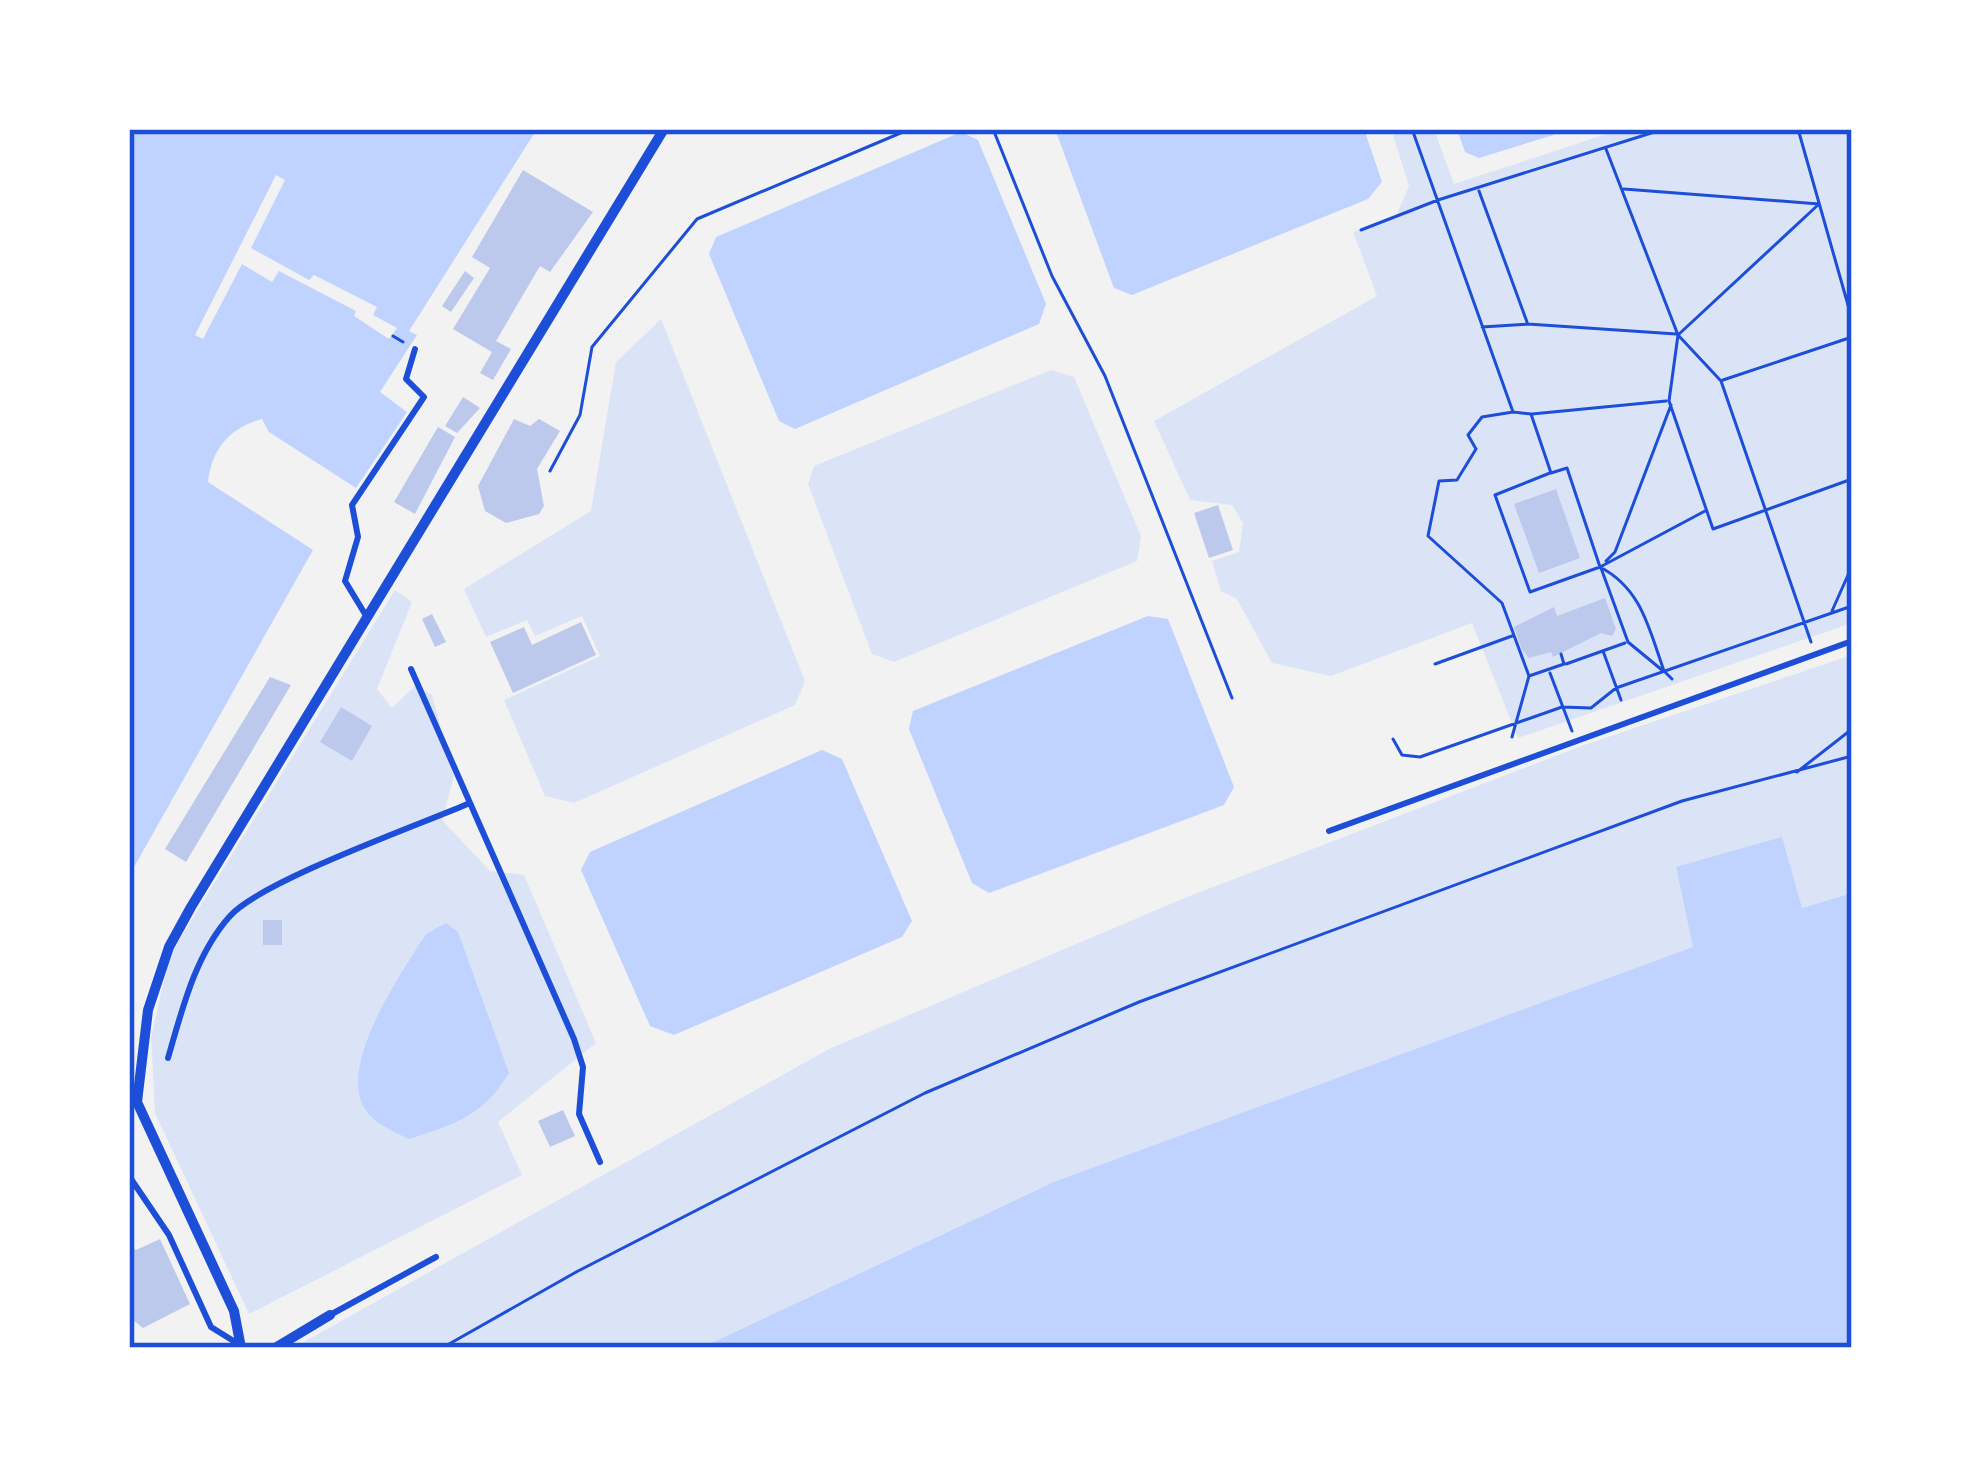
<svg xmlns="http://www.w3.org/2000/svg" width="1981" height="1477" viewBox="0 0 1981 1477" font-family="Poppins,sans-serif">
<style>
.green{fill:#dbe4f7}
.water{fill:#bfd3fe}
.pier{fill:#f2f2f2}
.building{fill:#bdc9ec}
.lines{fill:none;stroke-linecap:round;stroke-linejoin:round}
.path{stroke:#1d4ed8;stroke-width:3}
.service{stroke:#1d4ed8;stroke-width:6}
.minor{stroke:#1d4ed8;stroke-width:10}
.neatline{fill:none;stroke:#1d4ed8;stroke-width:4.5}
</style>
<rect width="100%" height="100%" fill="#f2f2f2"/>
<path class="green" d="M1391,129H1434L1454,184L1622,129H1852V623L1518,738L1472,623L1331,676L1272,663L1237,599L1221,591L1212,561L1239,552L1243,523L1232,505L1190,500L1154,421L1377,296L1353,232L1396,216L1409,186Z
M661,319L805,681L795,705L574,803L545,796L504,700L600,656L582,616L535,636L527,620L486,637L464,589L591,511L616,362Z
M1051,370L1074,377L1141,536L1137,561L894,662L872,654L808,484L814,466Z
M395,590L412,602L377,689L392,708L416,685L432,695L454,776L442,820L490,871L524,875L596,1043L498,1122L522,1175L249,1314L155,1113L151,1037L170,955Z
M1852,655V893L1802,908L1676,868L1694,947L1056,1181L701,1348H293L829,1049L1187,897L1584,745Z"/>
<path class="water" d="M129,129H537L409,331L417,335L380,392L407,412L356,488L269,432L262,419C230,428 212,448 208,482L313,550L129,876Z
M1055,129H1364L1382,182L1368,199L1132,295L1114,288Z
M1457,129H1573L1479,158L1465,152Z
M961,132L978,140L1046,304L1039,324L795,429L779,421L709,254L716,237Z
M1148,616L1168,619L1234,787L1224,805L989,893L972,883L909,729L913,711Z
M822,750L842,759L912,921L902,937L674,1035L650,1026L581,870L590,852Z
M1782,837L1802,908L1852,893V1348H701L1056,1181L1693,947L1676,867Z
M446,923L458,932L509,1073C484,1115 454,1125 409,1139C390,1130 366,1120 360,1098C347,1051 402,972 426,934Z"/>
<path class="pier" d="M276,175L285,180L251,248L309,280L314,275L377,307L373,315L397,328L389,339L354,316L356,311L279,271L272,282L242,264L203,339L195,335Z"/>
<path class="building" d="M523,170L593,212L550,272L540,266L496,341L511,349L493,380L480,373L492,352L453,329L490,268L472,257Z
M465,271L474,278L451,312L442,306Z
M463,397L480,408L457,433L445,426Z
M514,419L530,426L539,419L560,431L537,469L544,506L539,514L506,523L485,511L478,486Z
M438,427L455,437L415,514L394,502Z
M1556,489L1580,558L1539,573L1514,504Z
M1218,505L1233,550L1209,558L1194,513Z
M1605,598L1616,629L1612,636L1601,633L1553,657L1551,652L1529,658L1522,650L1514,627L1554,607L1557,616Z
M432,614L446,642L435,647L422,619Z
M581,622L596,655L513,693L490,642L524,627L532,645Z
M270,677L291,685L186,862L165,849Z
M341,707L372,726L352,761L320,742Z
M263,920H282V945H263Z
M563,1110L575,1136L550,1147L538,1121Z
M160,1239L190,1304L143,1328L129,1317V1245L136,1250Z"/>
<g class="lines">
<path class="path" d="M993,129L1052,276L1105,376L1232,698
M1412,129L1513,412L1531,414L1551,473L1567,468L1600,567C1642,589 1649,629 1664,671L1672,679
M1798,129L1852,319
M1606,149L1678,335L1721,381L1811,642
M1624,189L1819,204L1678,335L1669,401L1713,529L1852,479
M1479,191L1527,322
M1361,230L1438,200L1664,129
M1482,327L1528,324L1676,334
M393,336L403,342
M1723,380L1852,337
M1513,412L1482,417L1468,435L1476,449L1457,480L1439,481L1428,536L1502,603L1529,676
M1532,414L1666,401
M550,471L580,415L592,347L697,219L910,129
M1550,473L1495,495L1530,592L1600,567L1705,511
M1606,561L1615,552L1671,405
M1601,568L1628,642L1662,670
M1832,611L1852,566
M1603,651L1621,700
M1435,664L1512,636
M1566,664L1625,643
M1550,673L1572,731
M1512,737L1529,676L1564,664L1561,654
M1393,739L1402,755L1420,757L1562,707L1591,708L1616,688L1852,606
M1797,772L1852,729
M442,1348L578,1271L925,1093L1139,1002L1682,801L1852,756"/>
<path class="service" d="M365,614L345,581L358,537L352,505L424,397L406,379L415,349
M411,669L574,1039L583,1067L579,1114L600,1162
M1329,831L1852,641
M168,1058C182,1010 195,955 230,916C261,881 419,825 470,803
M129,1176L169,1235L211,1327L240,1345
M330,1315L436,1257"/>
<path class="minor" d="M241,1348L234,1311L137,1102L148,1010L169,947L191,907L664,129
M275,1348L330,1315"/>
</g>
<rect width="1981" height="1477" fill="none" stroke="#ffffff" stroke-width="264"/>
<rect x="132" y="132" width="1717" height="1213" class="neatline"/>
</svg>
